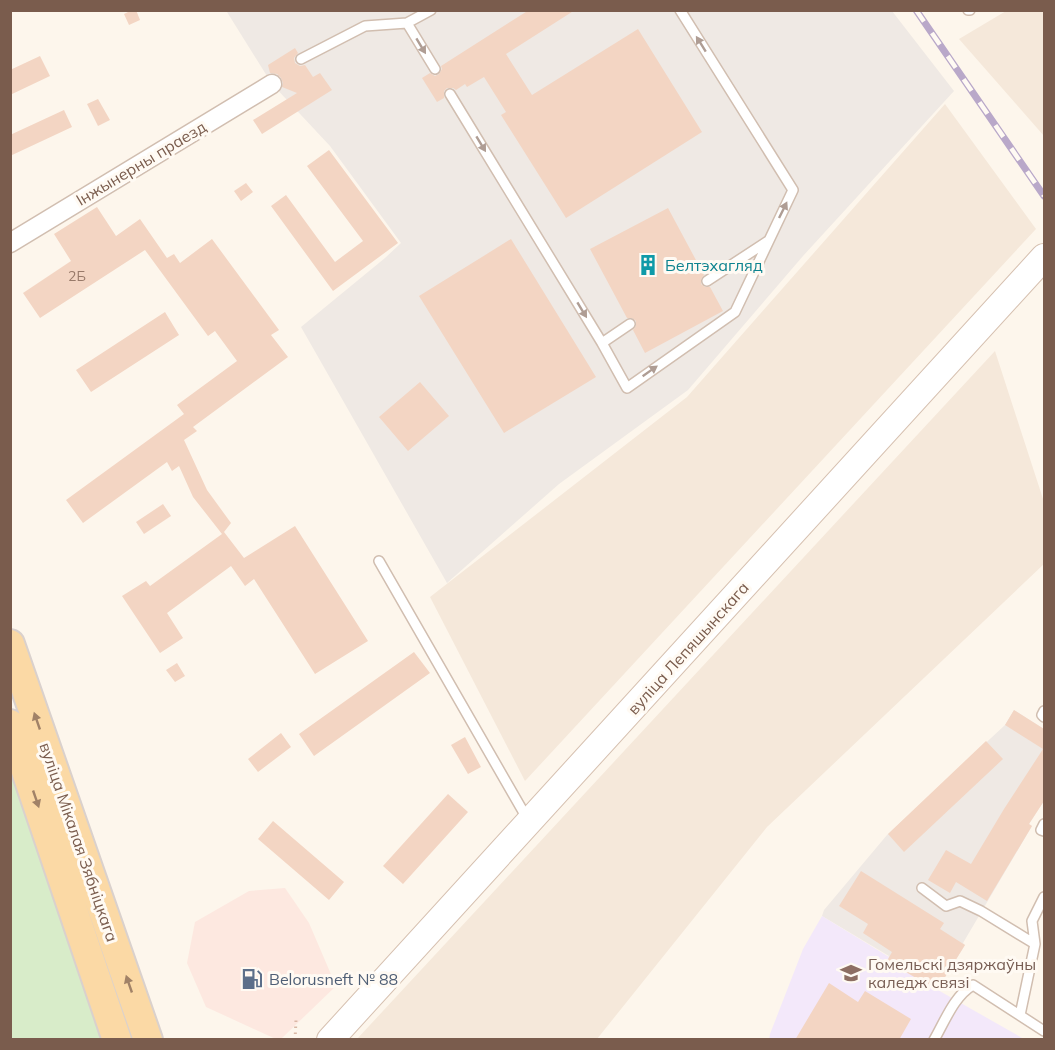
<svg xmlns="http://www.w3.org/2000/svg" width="1055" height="1050" viewBox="0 0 1055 1050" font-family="Mulish,sans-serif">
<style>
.residential{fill:#f5e8da}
.commercial{fill:#fde8e0}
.industrial{fill:#efe9e4}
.education{fill:#f3e8fa}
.green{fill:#d8ecc9}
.building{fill:#f3d5c3}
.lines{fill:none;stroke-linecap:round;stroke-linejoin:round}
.service-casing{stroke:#d1beb0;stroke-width:12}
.minor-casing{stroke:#d1beb0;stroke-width:21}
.secondary-casing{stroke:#d6c0b0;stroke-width:28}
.primary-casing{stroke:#dad1cd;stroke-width:32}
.path{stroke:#d9b8a5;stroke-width:3;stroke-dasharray:1.5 4.5;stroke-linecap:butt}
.service{stroke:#fff;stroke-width:9}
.minor{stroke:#fff;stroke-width:18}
.secondary{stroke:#fff;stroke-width:26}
.primary{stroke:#fbd9a5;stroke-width:28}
.rail-casing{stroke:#b9a8c9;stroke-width:7}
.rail{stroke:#fffaf3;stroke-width:4.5;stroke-dasharray:14;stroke-linecap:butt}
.oneway{fill:#af9d94}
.oneway2{fill:#a18267}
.labels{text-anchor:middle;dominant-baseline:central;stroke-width:6;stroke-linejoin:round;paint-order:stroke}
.number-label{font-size:14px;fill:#987a6a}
.street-label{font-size:16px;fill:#7a5c4d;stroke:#fffaf3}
.culture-label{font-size:16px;fill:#0d838f;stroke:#fffaf3;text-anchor:start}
.education-label{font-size:16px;fill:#785e54;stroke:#fffaf3;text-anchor:start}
.service-label{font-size:16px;fill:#4e5e75;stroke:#fffaf3;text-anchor:start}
</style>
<rect width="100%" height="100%" fill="#fdf6ec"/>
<path class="residential" d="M1006,11H1044V136L959,39Z
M945,104L1036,229L525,781L430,597L687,397Z
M995,351L1044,502V564L767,827L597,1039H357Z"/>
<path class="commercial" d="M285,888L309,923L336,986L281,1039L278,1040L206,1007L187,963L195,922L249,891Z"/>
<path class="industrial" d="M229,10L892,11L954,91L803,256L688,390L559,484L447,583L301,327L385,258L401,243L330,146L272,84L227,12Z
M1014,710L1044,729V801L1029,824L1032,826L963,943L965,945L942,982L933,977L887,961L889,956L822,916L824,910L887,835L1005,725Z"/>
<path class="education" d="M822,916L889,957L887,961L1024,1039L769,1040L770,1034L803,949Z"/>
<path class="green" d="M10,762L104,1039H11Z"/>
<path class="building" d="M132,10H136L140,20L129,25L124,14Z
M529,10H575L506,54L532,95L638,29L702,132L566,218L501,115L506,112L484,77L467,87L465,84L456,90L453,88H447L444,91V98L437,102L422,78L430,73L435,76L439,74L442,69L441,66Z
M295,48L298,53L294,58L295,63L300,66L305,65L313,77L320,73L332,90L262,134L253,120L297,93L282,87L283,83L281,78L277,74L270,73L268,65Z
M40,56L50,76L10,95V70Z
M98,99L110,120L98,126L87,104Z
M64,110L72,127L10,156V135Z
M329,150L398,243L333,291L271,206L286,195L335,262L363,241L307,166Z
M246,183L253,192L241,201L234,191Z
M97,207L116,236L140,219L167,258L174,254L180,263L212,239L279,330L271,335L288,357L193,427L197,431L184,440L207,490L231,523L224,532L244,558L295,526L368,641L315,674L254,579L245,586L231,566L167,613L183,638L160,653L122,596L146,581L150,586L222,534L193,497L179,466L172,471L167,462L83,523L66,500L184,414L177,405L237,361L215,331L208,336L145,250L40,318L23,293L71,261L54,234Z
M668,208L704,275L701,279V284L705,287H710L723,311L645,353L633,330L636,326V321L632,318H627L590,249Z
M511,239L596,377L504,433L419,296Z
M165,312L179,335L91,392L76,370Z
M420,382L449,416L408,451L379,417Z
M163,504L171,516L144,534L136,522Z
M414,652L430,673L314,756L299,734Z
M177,663L185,676L175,682L166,670Z
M1014,710L1044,729V801L1029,824L1032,826L987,901L956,882L950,893L928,880L946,850L971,864L1004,809L1043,749L1005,725Z
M281,733L291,747L258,772L248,759Z
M465,737L481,767L468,774L451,745Z
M986,741L1003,759L904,852L888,834Z
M448,794L468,812L403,884L383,866Z
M273,821L344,882L329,900L258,839Z
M861,871L944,923L940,929L965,945L942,982L933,977L928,985L887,961L892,952L863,933L868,924L839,906Z
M829,983L858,1002L865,991L911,1019L899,1040H795Z"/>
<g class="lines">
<defs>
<path id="service" d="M968,10H970
M407,23L435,69
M301,59L365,26L407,23L431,10
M450,94L602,343L630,324
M707,281L768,241
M602,343L627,388L735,312L793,190L680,10
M379,561L528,820
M1044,711L1042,715L1044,717
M1044,824L1041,830L1044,831
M922,888L946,906L960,901L981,911L1035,944
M1020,1015L1035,944L1032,921L1044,897
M934,1040C945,1021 954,996 973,985L1044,1031"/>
<path id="minor" d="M10,243L272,84"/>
<path id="secondary" d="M330,1040L1044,257"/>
<path id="primary" d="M10,644L148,1040
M10,724L117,1040"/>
</defs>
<use href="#service" class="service-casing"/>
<use href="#minor" class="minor-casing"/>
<use href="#secondary" class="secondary-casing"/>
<use href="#primary" class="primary-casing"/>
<path class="path" d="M295,1040L296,1020"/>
<use href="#service" class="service"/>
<use href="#minor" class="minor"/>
<use href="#secondary" class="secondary"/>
<use href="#primary" class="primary"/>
<defs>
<path id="rail" d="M916,10L1044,196"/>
</defs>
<use href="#rail" class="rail-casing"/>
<use href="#rail" class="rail"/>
</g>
<defs><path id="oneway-solid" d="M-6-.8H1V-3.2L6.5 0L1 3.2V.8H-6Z" transform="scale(1.5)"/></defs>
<g class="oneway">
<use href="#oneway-solid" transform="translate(701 44) rotate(-122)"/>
<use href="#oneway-solid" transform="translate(421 46) rotate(59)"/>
<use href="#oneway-solid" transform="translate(481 144) rotate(59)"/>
<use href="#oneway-solid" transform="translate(783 210) rotate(-64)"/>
<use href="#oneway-solid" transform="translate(582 310) rotate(59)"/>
<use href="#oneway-solid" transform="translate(650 371) rotate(-35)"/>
</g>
<g class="oneway2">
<use href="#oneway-solid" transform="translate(37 721) rotate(-109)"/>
<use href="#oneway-solid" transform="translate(36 799) rotate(71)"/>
<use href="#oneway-solid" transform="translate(129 984) rotate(-109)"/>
</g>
<defs>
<symbol id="building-bare" viewBox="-9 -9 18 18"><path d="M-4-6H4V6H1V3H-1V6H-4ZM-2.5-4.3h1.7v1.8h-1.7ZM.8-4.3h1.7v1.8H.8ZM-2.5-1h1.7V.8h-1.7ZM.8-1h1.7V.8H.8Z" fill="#0f9aa8" stroke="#fffaf3" stroke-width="2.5" paint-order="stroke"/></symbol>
<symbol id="university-bare" viewBox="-9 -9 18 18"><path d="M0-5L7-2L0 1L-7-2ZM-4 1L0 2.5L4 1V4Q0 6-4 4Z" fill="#8d6e63" stroke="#fffaf3" stroke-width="2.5" paint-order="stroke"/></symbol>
<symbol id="fuel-bare" viewBox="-9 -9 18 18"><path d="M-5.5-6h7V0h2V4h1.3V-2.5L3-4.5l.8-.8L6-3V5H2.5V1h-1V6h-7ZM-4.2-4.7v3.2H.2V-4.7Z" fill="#5c6f8a" stroke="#fffaf3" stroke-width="2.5" paint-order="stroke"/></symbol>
</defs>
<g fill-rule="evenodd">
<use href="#building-bare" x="633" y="250" width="30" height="30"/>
<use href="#university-bare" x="836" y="958" width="30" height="30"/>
<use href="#fuel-bare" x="237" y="964" width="30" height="30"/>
</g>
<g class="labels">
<g class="number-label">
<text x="77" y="276">2Б</text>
</g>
<g class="street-label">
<text transform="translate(141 163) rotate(-31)">Інжынерны праезд</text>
<text transform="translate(688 648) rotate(-48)">вуліца Лепяшынскага</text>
<text transform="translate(79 842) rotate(71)">вуліца Мікалая Зябніцкага</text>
</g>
<g class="culture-label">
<text x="665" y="265">Белтэхагляд</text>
</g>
<g class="education-label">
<text x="868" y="964">Гомельскі дзяржаўны<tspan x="868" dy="18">каледж связі</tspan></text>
</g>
<g class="service-label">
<text x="269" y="979">Belorusneft № 88</text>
</g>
</g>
<rect width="1055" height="1050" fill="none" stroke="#7a5c4d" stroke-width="24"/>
</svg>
